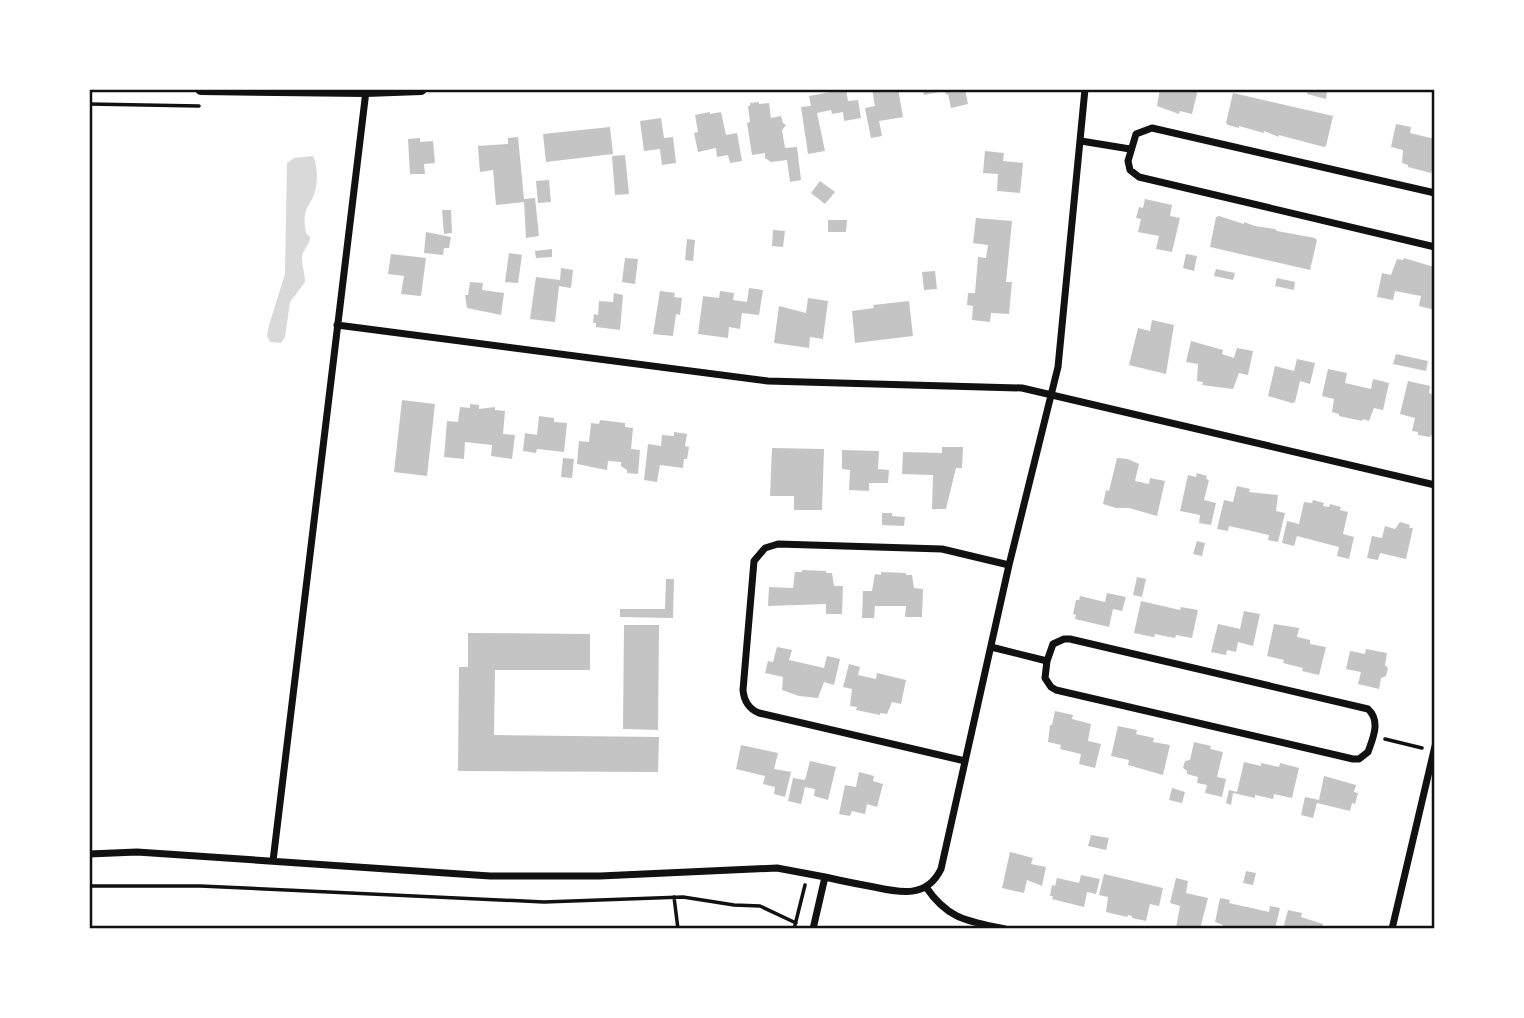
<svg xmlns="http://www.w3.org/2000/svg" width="1524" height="1018" viewBox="0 0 1524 1018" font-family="Cabin,sans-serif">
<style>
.water{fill:#d9d9d9}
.building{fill:#c4c4c4}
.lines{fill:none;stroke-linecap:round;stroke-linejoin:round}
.path{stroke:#111;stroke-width:3.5}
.minor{stroke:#111;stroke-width:7}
.tertiary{stroke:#111;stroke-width:12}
.neatline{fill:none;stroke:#111;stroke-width:2.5}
</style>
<rect width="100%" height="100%" fill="#fff"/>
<path class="water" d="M313,156C318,165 318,185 314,195C311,202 306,207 305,215C304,221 305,227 306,233L310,237C310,245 302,250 302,258C302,266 305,274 305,282L290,302L285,337L281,343L270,342L267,336L269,325L285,274L287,163L294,158Z"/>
<path class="building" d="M846,89L848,101L858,100L861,118L844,121L843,112L832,114L831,110L817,113L825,151L808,154L801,107L811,106L809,96Z
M872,89H898L903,117L879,121L882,136L871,138L865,108L875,106Z
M922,89H965L968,104L951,108L948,94L946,95L945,91L924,95Z
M1160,89H1198L1192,114L1180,111L1179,114L1157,106Z
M1308,89L1327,92L1326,99L1307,94Z
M1233,93L1333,116L1326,146L1324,147L1279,135V137L1264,131V133L1239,126V128L1228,125L1226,123Z
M759,102V104L769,103L771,118L781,116L783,123L786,125L782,130L785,148L797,147L801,180L790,182L787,160L771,162L765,158V153L752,155L747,123L750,122L748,106H750V103Z
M710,112V114L721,112L726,135L737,133L742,161L730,163L728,155L717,157L716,148L698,152L694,133L698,132L695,115Z
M661,118L664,138L673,137L676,163L662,165L660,149L644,151L640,121Z
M1396,124L1411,127L1410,133L1435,139V171L1432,170L1431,173L1408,167V165L1402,163L1403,150L1391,147Z
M610,127L613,154L546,162L543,134Z
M518,137L524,199L535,198L539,236L526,238L524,202L496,205L493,170L480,172L478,146L508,144V138Z
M420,138V142L433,141L435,163L424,164L425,174H410L408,139Z
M985,151L1004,153L1003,161L1023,163L1020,193L997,191L998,174L983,173Z
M625,155L629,194L615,195L612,156Z
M549,180L551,202L538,203L536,181Z
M820,181L835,192L825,204L811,193Z
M1145,199L1172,205L1170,216L1180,218L1172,252L1156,249L1159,236L1138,232L1141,219L1136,218L1139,207L1143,208Z
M442,210H451L452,233L444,234Z
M1219,216L1244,224V222L1255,226L1275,229L1277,231L1315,238L1317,240L1310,270L1210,247L1216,217Z
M976,218L1012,221L1006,282H1012L1009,314L991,313L990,322L972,320L973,306L967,305L968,293H975L978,257L986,258L988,245L973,243Z
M828,220H847L846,232H828Z
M773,230L785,231L783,247L772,246Z
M426,232L451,237L449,248H444L443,255L424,253Z
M687,239L695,240L693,261L685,260Z
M552,249V257L536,258L535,251Z
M509,253L522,255L518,283L505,282Z
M391,254L426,258L421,296L401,294L404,276L388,274Z
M1186,254L1197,256L1194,271L1183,268Z
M625,258L638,259L635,284L622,282Z
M1404,258L1434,267L1432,276L1435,281V310L1419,306L1421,296L1395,291L1393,300L1377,297L1382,273L1391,275L1397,259L1403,260Z
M561,268L573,270L571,288L559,286L555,322L530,319L536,277L560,280Z
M1216,269L1235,273L1233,280L1214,276Z
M935,271L937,289L924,290L922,272Z
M1277,278L1295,282L1294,290L1275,286Z
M470,282L483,283L482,290L504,293L501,315L467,308L465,295H468Z
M749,288L763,290L759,315L742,313L740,329L729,327L728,338L698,334L703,296L719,298L720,291L734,293L733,300L747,302Z
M660,291L675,293L674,297L682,298L680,315L676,314L673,336L653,334Z
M614,293L623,295L620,330L596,327V323H593L594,314L598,315L599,301L613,302Z
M808,298L828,301L823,339L810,337L809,348L774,343L779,306L806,313Z
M909,301L913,336L855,343L852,311L874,308L873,305Z
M1152,320L1174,325L1166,374L1129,365L1138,328L1150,331Z
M1191,341L1223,350L1222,354L1234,358L1237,348L1253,351L1248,375L1239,373L1233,389L1202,385L1203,382L1197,381L1198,364L1186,362Z
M1396,354L1428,361L1426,371L1393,364Z
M1297,359L1315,363L1310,384L1300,381L1295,402L1292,403L1268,396L1275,366L1294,371Z
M1328,369L1347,373L1345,383L1371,389L1373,379L1389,383L1383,410L1374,408L1369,421L1363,419L1362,421L1339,416V414L1332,412L1334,399L1322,396Z
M1408,381L1430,386L1429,393L1435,395V436L1431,435L1430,437L1418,435V432L1412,431L1415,418L1400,414Z
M402,400L435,404L427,476L394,472Z
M470,404L479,405V409L495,407V410L505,411L503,434L515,435L512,459L491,456L492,445L465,442L464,459L444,457L447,421L458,422L460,407L470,408Z
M539,416L554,418V422L567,423L564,452L537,449L536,453L523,451L525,433L537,435Z
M600,420L625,423V427L633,428L631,449L640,450L638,474L627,473V470L621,466V462L608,461L607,470L577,464L579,441L589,442L591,423L599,424Z
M674,432L687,434L685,446L689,447L687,459H684L683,468L660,465L657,482L644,480L648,444L661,446L662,435L674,436Z
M942,447H963L962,468H956L946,509H932L933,475L902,474L903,452L942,453Z
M772,448L824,449L822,510H794V496H770Z
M842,450L879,451L878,469L889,470L888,483H869V491L849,490L850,470L842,469Z
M563,458L574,459L572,478L561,477Z
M1117,458L1128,459L1139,464L1135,481L1149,484L1150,478L1165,481L1157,516L1129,508H1116L1103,504L1106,490L1109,491Z
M1197,473L1207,476L1206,479L1209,480L1204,500L1216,503L1211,525L1199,523L1200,515L1180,511L1188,475L1196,477Z
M1237,486L1250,489L1249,492L1278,495L1276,511L1285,513L1278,542L1268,540L1269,535L1229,526L1228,531L1217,529L1224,500L1233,502Z
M1313,500L1324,503L1323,506L1329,507L1330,504L1341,507L1340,510L1348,512L1343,534L1354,537L1349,559L1337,556L1339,547L1297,536L1294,546L1282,543L1287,521L1299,524L1304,502L1312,503Z
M882,513H892V516L905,517L904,526L882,525Z
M1400,522L1410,525L1409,528H1413L1406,559L1380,553L1378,560L1367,558L1372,536L1382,538L1385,526L1395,529Z
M1197,541L1205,543L1202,556L1193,554Z
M802,570L826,571V573H832L834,586H843L842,614H826V604L768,606L769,587L793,588L795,572H802Z
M881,572L906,573V575H912L914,588L923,589L922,617H905L906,606H875L874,618H862L863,591H872L875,574L881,575Z
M1137,577L1146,579L1142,597L1133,595Z
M666,579H674L673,618L620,617V609H665Z
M1107,593L1126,597L1122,611L1113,609L1109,627L1075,619L1076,615L1073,614L1076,600H1079L1080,596L1105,602Z
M1141,601L1180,610L1181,607L1198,610L1192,638L1176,635L1175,638L1155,634L1154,637L1134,633Z
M1244,611L1260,614L1253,646L1238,642L1236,652L1227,650L1226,655L1211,652L1218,624L1240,629Z
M1274,624L1299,628L1297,637L1310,640V644L1326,647L1319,675L1302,671L1303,668L1283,663L1284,660L1267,656Z
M624,625H659L658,730L623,729Z
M468,633L590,634V670H495L494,735L659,737L658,772L458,771L459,667H468Z
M777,647L792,650L789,660L824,668L827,656L840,659L834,685L824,682L818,698L799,696L782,690L783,677L765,673L768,661L773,662Z
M1366,649L1387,653L1385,665L1388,668L1386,676L1381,678L1379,689L1358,684L1361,672L1346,669L1350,651L1365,654Z
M849,664L860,667L858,675L876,679L877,673L906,680L901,704L892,702L887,714L880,713V715L856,710L857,707L850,706L852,689L843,687Z
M1055,711L1073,715L1072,719L1091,724L1088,741L1101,744L1095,768L1079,764L1081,754L1060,749L1061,745L1048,742L1050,725H1052Z
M1118,726L1137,730L1136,734L1154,738L1153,742L1170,745L1163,775L1128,765L1129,760L1111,756Z
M1194,742L1211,746L1210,749L1223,752L1217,777L1226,779L1222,797L1205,793L1207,785L1197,783L1198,777L1187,774V771L1183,768L1185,761L1190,760Z
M741,745L778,753L774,769L791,772L785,797L774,794L775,787L763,784L765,776L736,769Z
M810,761L836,767L828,800L814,796L815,789L805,787L801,804L788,801L793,778L805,780Z
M1244,762L1261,766V763L1279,767L1280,763L1299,768L1292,798L1274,794L1273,799L1255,795V798L1233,793L1231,805L1226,803L1229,790L1237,792Z
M859,772L874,776L873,781L883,784L877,807L867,804L865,814L852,811L850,816L839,814L845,785L856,787Z
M1324,776L1356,785L1354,792L1358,793L1355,804L1352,803L1350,811L1317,803L1313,818L1301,815L1305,797L1319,800Z
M1172,788L1185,792L1182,803L1169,800Z
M1091,835L1109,838L1106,850L1088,846Z
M1010,852L1033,858L1031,864L1046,867L1042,886L1027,880L1024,893L1002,888Z
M1246,871L1256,873L1253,885L1243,883Z
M1104,874L1163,888L1159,906L1150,904L1146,921L1132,918V916L1128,915L1127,917L1106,912L1108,897L1099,895Z
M1081,875L1100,879L1096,894L1087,892L1084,907L1052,899L1053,896H1050L1052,885L1055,886L1057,878L1079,883Z
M1176,878L1188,881L1186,893L1208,898L1200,929L1176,928L1180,906L1170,903Z
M1220,898L1230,900L1229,903L1269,912L1270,906L1280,908L1275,929H1222L1223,925L1215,922Z
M1288,910L1302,913L1301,917L1323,924L1322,929H1283Z"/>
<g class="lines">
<path class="path" d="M89,104L199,106
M1385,739L1422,748
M89,886H200L544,902L683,897L734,905L760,906L796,923
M674,897L678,929
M794,929L805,885"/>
<path class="minor" d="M1081,141L1130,149
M1435,193L1152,128L1136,134L1128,161L1130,170L1139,177L1435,247
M337,325L768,381L1022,388L1435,485
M991,647L1047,661L1045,678L1051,687L1056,690L1353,759H1359L1368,752C1373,738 1381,721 1368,709L1070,639H1064L1053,644L1047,661
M965,761L759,713C749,709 744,701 743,690L754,561L765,548L778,544L942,549L1009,565
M89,854L137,852L490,876H600L777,868L825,877
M273,861L366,91
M926,887C948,920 969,921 1005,929
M813,929L825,877C841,881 858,884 874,887C901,893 927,898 941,869L1009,565L1058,367L1085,89
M1392,929L1435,746"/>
<path class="tertiary" d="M201,89L366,91L421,89"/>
</g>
<rect width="1524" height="1018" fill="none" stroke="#ffffff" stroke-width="182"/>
<rect x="91" y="91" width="1342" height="836" class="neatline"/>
</svg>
